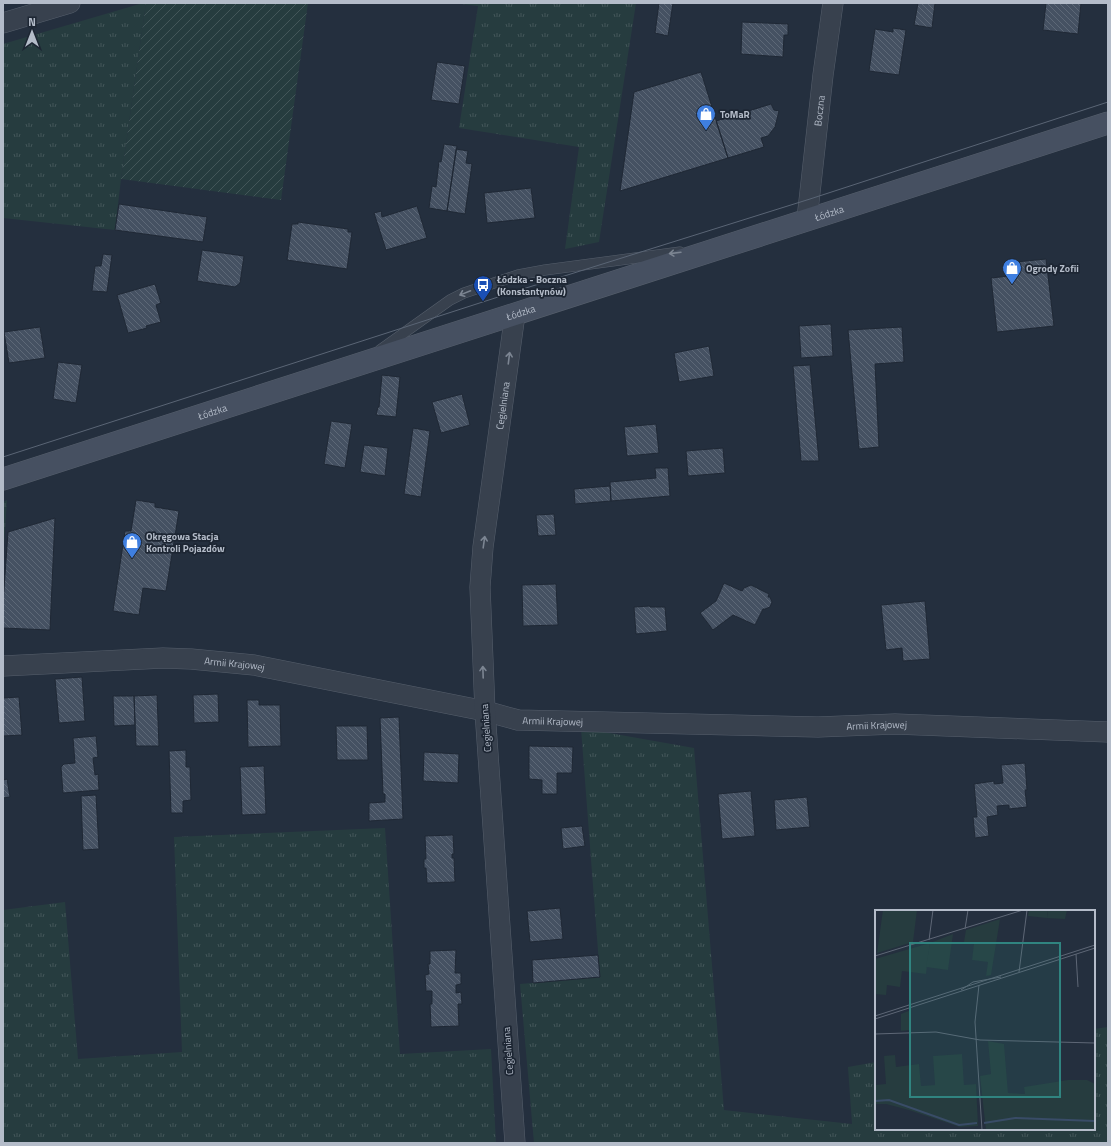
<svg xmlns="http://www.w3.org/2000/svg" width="1111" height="1146" viewBox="0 0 1111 1146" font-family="'Titillium Web',sans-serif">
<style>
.grass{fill:url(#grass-tufts)}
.garden{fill:url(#garden-furrows)}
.building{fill:url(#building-back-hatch);stroke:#1f2835}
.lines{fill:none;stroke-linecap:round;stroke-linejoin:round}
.lane-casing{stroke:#565f6c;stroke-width:11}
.street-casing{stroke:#565f6c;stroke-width:21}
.secondary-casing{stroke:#565f6c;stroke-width:23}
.lane{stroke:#38414e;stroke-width:10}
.street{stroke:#38414e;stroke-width:20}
.secondary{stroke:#465061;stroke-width:22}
.tram{stroke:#5a6575;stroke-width:1}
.oneway{stroke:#7c8592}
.labels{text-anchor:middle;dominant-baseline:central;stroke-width:3.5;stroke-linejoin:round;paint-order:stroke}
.street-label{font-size:10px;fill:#b4bcc9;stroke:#1d2633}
.poi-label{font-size:10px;font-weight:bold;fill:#b4bcc9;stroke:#1d2633;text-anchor:start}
.inset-river{fill:none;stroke:#394c67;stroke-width:2}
.inset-road{fill:none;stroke:#5e6776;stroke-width:1}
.view{fill:#308480;fill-opacity:0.15;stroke:#308480;stroke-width:2}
.inset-edge{fill:none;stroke:#b4bcc9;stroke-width:2}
</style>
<defs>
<pattern id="grass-tufts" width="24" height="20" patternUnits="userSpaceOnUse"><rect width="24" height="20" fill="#263c3f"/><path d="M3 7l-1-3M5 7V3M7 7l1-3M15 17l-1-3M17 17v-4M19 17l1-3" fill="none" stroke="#435659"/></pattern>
<pattern id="garden-furrows" width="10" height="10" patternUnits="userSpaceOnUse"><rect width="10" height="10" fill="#263c3f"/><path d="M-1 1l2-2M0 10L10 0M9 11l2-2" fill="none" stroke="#435659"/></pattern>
<pattern id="building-back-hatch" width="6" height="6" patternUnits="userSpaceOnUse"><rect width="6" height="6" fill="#455162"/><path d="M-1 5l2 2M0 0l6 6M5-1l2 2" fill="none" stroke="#5d6877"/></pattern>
</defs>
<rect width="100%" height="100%" fill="#242f3e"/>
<path class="grass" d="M143,3H146L121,179L115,230L3,218V44Z
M453,3H636L599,242L565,249L579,147L459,128L478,6Z
M7,500L3,560V502Z
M581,728L694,748L724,1110L852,1124L848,1067L876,1062V1129H1094V1029L1108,1027V1143H534L520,984L600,977Z
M385,828L400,1054L491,1049L496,1143H3V910L65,902L78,1059L182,1052L174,837Z"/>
<path class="garden" d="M146,3H308L281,200L121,179Z"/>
<path class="building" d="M659,3H673L668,36L655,33Z
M918,3H935L932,28L914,25Z
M1046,3H1081L1078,34L1043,30Z
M742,22L788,24V35H784L783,57L741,54Z
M893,28L906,30L899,75L869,71L875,29L893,32Z
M437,62L465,66L459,104L431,100Z
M701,72L728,158L620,191L634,92Z
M771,104L774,110L779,111L775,127L768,136L761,138L764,147L728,158L716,121Z
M444,144L457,146L447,211L429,208L432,186L436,187L439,161L441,162Z
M456,149L468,151L466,163L472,164L465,214L447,211Z
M531,188L535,218L487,223L484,193Z
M119,204L207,217L203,242L115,230Z
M417,206L427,238L386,250L374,213L381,211L382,217Z
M298,222L348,229V232H352L347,269L287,260L292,224H298Z
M202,250L244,256L240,283L235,287L197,281Z
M103,254L112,255L107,292L92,291L95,266H101Z
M1046,259L1054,326L997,332L991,278L1018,275L1016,262Z
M155,284L161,303L156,305L161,322L146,326L147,328L128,333L117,295Z
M831,324L833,356L801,358L799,326Z
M40,327L45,358L9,363L4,332Z
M902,327L904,362L875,364L879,447L859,449L848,330Z
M709,346L714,376L679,382L674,353Z
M58,362L82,365L76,403L53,399Z
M810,365L819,461H801L793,366Z
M382,375L400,377L396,417L376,415L378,407H379Z
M462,394L470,425L441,433L432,402Z
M331,421L352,424L345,468L324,464Z
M656,424L659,453L627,456L624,427Z
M413,428L430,431L421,497L404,494Z
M364,445L388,448L385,476L360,472Z
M723,448L725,473L688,476L686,451Z
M655,468H668L670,496L611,501L610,482L656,478Z
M610,486L611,501L575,504L574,489Z
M136,500L155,503V507L179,511L166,591L143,588L139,615L113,611L125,531H131Z
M554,514L556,535L538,536L536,515Z
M55,518L50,630L3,628V603L8,532Z
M724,583L742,591L744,588L751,585L769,594L768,597H770L772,602L770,607L765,609H763L755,625L733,615L713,630L700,613L716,601Z
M556,584L558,625L523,626L522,585Z
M925,601L930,659L903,661L902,648L886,650L881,605Z
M650,606V607H665L667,631L636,634L634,607Z
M82,677L85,721L59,723L55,679Z
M218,694L219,722L194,723L193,695Z
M157,695L159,746H136L134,696Z
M113,696H134L135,725L114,726Z
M19,697L22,735L3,736V698Z
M247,700H259V705H280L281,746L248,747Z
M399,717L403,819L369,821V803L385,802V794H383L380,718Z
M336,726H367L368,760H337Z
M96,736L98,757L93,758L95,775L98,774L99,790L63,793L61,767L64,764L75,763L73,738Z
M529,746L573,747L572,773H557V794H542V780L529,779Z
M186,750V767H190L191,800L183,801V813H171L169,751Z
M424,752L459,754L458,783L423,781Z
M1025,763L1027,790H1025L1027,807L1009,809V805L997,806L998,815L987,817L989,836L975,838L973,817H977L974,784L994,781V784L1003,783L1001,765Z
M264,766L266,814L242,815L240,767Z
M7,779L10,797L3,798V780Z
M751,791L755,836L722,839L718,794Z
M96,795L99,849L83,850L81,796Z
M807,797L810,827L776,830L774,800Z
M582,826L585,846L563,849L561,828Z
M453,835L454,854H452V858H454L455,882L427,883L426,868H424V859H426L425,836Z
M560,908L563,939L530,942L527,911Z
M456,950L455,973H461V984L456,985V993L461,992L462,1004H458L459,1026L431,1027L430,1004H432V991H426L425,975L429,974L428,964H430V951Z
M598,955L600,977L533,983L532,960Z"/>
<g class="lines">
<defs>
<path id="lane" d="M380,350L450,300L464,293L518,275L545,270L680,252"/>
<g id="street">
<path d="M3,23L70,3"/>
<path id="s1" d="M807,219L823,75L833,3"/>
<path id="s2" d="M3,666L163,658L191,659L254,665L485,711L518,720L818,727L895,724L1108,732"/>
<path id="s3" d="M515,1143L485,711L480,587L483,547L515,314"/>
</g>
<g id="secondary">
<path id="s4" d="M3,479L1108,123"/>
</g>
</defs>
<use href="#lane" class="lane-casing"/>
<use href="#street" class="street-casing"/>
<use href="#secondary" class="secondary-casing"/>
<use href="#lane" class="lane"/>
<use href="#street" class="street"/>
<use href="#secondary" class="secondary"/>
<path class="tram" d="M3,457L526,288L810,199L1108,102"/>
</g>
<defs><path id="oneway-shaft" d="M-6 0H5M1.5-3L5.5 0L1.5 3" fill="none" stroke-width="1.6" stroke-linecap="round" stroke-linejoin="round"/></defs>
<g class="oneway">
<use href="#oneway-shaft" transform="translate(675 253) rotate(173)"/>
<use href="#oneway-shaft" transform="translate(465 293) rotate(158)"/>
<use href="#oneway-shaft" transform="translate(509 358) rotate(-83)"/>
<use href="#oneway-shaft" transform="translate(484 542) rotate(-82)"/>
<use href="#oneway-shaft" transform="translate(483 672) rotate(-92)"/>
</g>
<defs>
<symbol id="shop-pin" viewBox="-11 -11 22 30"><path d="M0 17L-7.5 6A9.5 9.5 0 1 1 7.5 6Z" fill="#3f7fe0" stroke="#1d2633"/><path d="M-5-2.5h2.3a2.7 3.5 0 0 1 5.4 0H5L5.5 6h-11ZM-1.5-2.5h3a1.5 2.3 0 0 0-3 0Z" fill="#fff"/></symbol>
<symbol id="bus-pin" viewBox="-11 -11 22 30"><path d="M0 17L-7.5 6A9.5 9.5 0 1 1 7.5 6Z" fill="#1a4fb4" stroke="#1d2633"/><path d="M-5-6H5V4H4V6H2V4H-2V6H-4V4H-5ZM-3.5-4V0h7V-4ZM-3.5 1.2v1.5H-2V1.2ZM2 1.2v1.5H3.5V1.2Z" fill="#fff"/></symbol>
</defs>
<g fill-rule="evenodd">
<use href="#shop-pin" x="695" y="103" width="22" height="30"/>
<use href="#shop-pin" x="1001" y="257" width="22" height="30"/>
<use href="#bus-pin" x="472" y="274" width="22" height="30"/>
<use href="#shop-pin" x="121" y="531" width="22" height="30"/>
</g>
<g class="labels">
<g class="street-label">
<text stroke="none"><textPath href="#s1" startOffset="109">Boczna</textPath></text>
<text stroke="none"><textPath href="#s4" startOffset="868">Łódzka</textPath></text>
<text stroke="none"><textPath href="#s4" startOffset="544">Łódzka</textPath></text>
<text stroke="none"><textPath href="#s3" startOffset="740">Cegielniana</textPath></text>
<text stroke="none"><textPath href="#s4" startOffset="220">Łódzka</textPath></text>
<text stroke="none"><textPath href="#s2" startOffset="232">Armii Krajowej</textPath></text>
<text stroke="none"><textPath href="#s2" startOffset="556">Armii Krajowej</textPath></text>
<text stroke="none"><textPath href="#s2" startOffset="880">Armii Krajowej</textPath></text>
<text transform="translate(486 728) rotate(-94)">Cegielniana</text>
<text transform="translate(508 1051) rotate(-94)">Cegielniana</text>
</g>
<g class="poi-label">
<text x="720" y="114">ToMaR</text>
<text x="1026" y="268">Ogrody Zofii</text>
<text x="497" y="279">Łódzka - Boczna<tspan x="497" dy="12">(Konstantynów)</tspan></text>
<text x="146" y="536">Okręgowa Stacja<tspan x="146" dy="12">Kontroli Pojazdów</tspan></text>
</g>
</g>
<g transform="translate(875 910)">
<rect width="220" height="220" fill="#242f3e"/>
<path d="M8,0H42L38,32L2,43ZM154,0H173L172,8L153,6ZM125,9L116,65L111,66L113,52L97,50L99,33L89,32L91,20ZM55,33L51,64L27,61L25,77L12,75L11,85L0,84V49ZM36,100L35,120L26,121V104ZM113,131L129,134L133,183L150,184L149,177L193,170H212L220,174V220H111L105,166L116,164ZM87,144L89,175L101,174L103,216L85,217L34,200L11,194H0V151L1,175L11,174L9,146L20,145L21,157L44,154L46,176L60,175L58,146Z" fill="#263c3f"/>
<path d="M173,0H192L190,9L172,8Z" fill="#263c3f"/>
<path d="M78,24L73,60L51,57L55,33Z" fill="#263c3f"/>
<path class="inset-river" d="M0,191L14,190L84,215L102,213M109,213L140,208L220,211"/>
<path class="inset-road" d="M90,19L93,0M54,30L58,0M201,44L203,77M0,46L148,0M144,62L152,0M104,75L100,112L107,220M86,80L98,72L126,67M0,106L220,35M0,109L220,38M0,124L61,122L105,130L220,133"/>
<path class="view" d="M35,33H185V187H35Z"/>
<rect width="220" height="220" class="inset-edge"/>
</g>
<rect width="1111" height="1146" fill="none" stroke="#b4bcc9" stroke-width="8"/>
<g transform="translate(32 32)" stroke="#1d2633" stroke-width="3" paint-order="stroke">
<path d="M0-3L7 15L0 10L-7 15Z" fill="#b4bcc9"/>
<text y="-6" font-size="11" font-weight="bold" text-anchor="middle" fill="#b4bcc9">N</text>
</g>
</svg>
